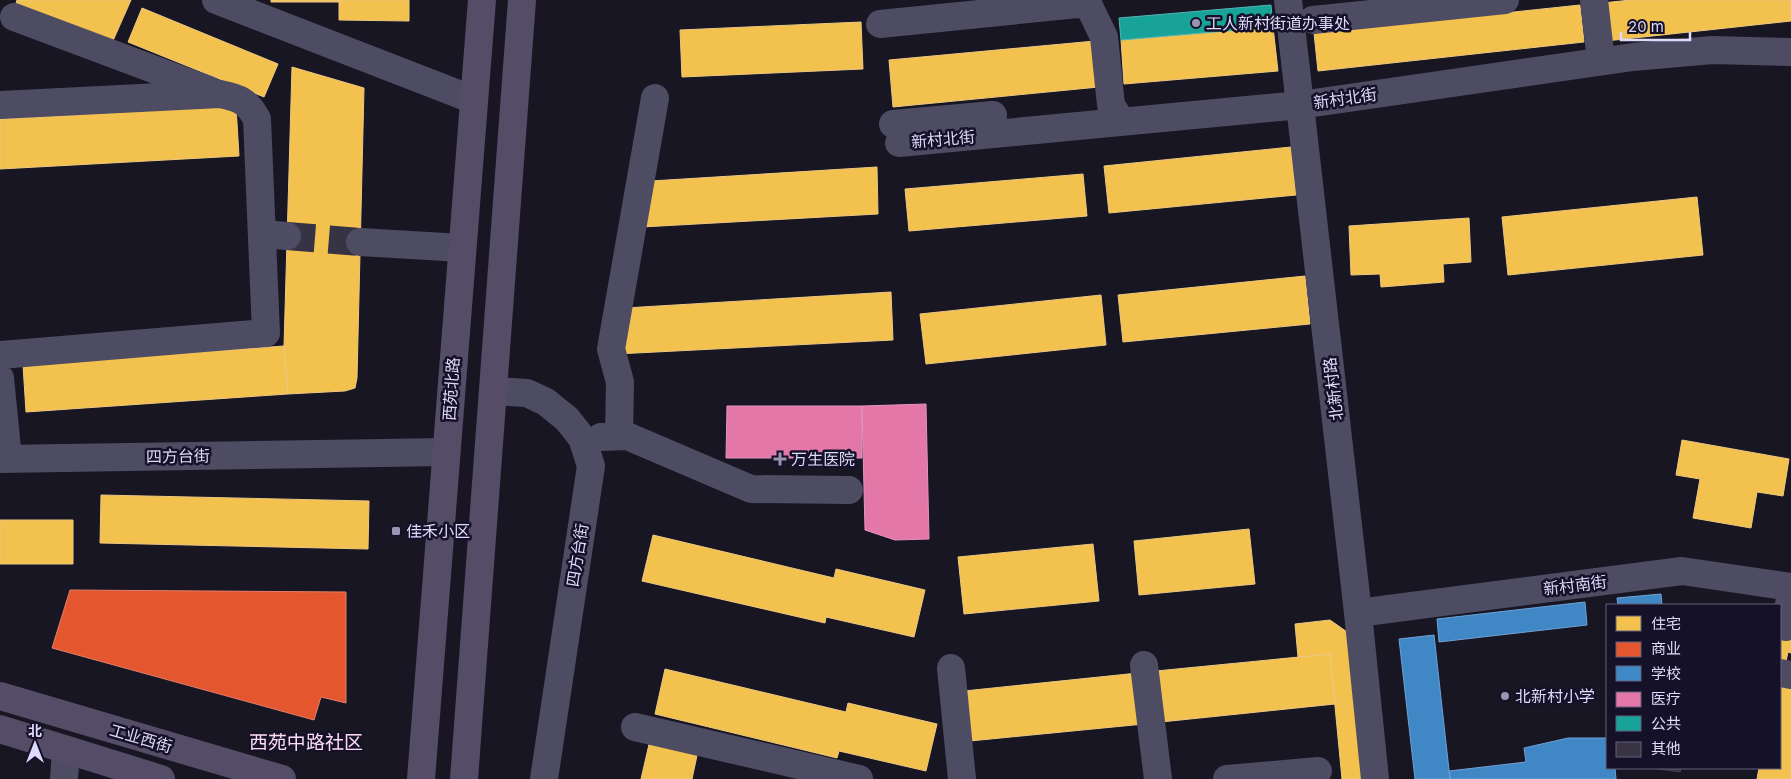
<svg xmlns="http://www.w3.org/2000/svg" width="1791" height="779" viewBox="0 0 1791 779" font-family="Inter,'Noto Sans SC',sans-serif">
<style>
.homes{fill:#f2c14e;stroke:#ecc882}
.shops{fill:#e4572e;stroke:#e27e6c}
.schools{fill:#3f88c5;stroke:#6fa1d6}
.health{fill:#e377a8;stroke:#e295c2}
.public{fill:#17a398;stroke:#53b4b6}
.building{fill:#383444;stroke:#454156}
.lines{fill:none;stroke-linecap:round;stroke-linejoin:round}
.minor-tunnel{stroke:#363344;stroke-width:28;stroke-dasharray:28 14;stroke-linecap:butt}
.minor{stroke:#4d4c63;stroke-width:28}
.major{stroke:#554d67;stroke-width:28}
.poi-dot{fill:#9995b1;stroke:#151128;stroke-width:2}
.labels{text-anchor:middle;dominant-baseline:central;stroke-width:5;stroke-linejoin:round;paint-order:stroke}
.poi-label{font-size:16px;fill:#dedafd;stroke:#151128;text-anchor:start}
.street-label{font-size:16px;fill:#dedafd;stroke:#151128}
.quarter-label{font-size:19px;fill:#fddcf1;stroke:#151128}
</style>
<rect width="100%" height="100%" fill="#181623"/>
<path class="homes" d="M17,0H131L112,43L16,3Z
M271,0H339V2H271Z
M339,0H409V21L339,20Z
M1631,0H1791V21L1606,41L1602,3Z
M1580,5L1584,42L1318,71L1314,33Z
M142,8L278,64L264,97L128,42Z
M861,22L863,69L682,77L680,30Z
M1273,27L1278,71L1124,84L1121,40Z
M1095,41L1099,87L893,107L889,60Z
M292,67L364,88L357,378L355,388L345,391L288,394L284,346Z
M236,106L239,156L0,169V119Z
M1291,147L1296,195L1109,213L1104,166Z
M877,167L878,214L642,227L651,181Z
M1083,174L1087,216L909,231L905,189Z
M1697,197L1703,255L1508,275L1502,217Z
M1469,218L1471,262L1443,264L1444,282L1381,287L1380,274L1351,275L1349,226Z
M1305,276L1310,324L1123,342L1118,295Z
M891,292L893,340L616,354L625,308Z
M1101,295L1106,345L926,364L920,314Z
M284,346L288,394L26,412L23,365Z
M1682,440L1789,459L1783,496L1757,492L1751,528L1693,518L1700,479L1676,475Z
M101,495L369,501L368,549L100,543Z
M0,520H73V564H0Z
M1249,529L1255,584L1139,595L1134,541Z
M653,535L834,578L836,569L925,590L914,637L826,617L825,623L642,581Z
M1093,544L1099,601L964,614L958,557Z
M1330,620L1350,634L1366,779H1342L1330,654L1298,657L1295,624Z
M1791,630V653L1788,652L1785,666L1780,665V631Z
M1330,654L1335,704L1161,722L1156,671Z
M665,669L846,712L848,703L937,724L926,771L839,751L837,758L655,714Z
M1138,673L1144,724L970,741L964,691Z
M1780,682L1791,684V779H1757L1759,768H1780Z
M650,740L698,751L692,779H641Z"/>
<path class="shops" d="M70,590L346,592V703L321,697L314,720L52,648Z"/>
<path class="schools" d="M1661,594L1662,605H1618L1617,598Z
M1585,602L1587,625L1439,642L1437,619Z
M1434,635L1450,779H1415L1399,639Z
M1568,738H1607V768H1615L1616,779H1450L1449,771L1526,762L1524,748Z"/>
<path class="health" d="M926,404L929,539L895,540L865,530L862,406Z
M727,406H862V458H726Z"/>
<path class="public" d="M1271,5L1273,27L1121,40L1119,18Z"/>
<path class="building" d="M1653,768H1681L1680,772Z"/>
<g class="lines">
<path class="minor-tunnel" d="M287,236L360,242"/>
<path class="minor" d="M216,0L474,100
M1086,0L1104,37L1111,105L1122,122
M1288,0L1358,613L1375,779
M1594,0L1601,61
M14,17L209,90
M1313,20L1505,0
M880,24L1088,3
M0,105L220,94C240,98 247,101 257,119L266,333L0,355
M893,124L993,115
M899,143L1300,105L1633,57L1712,50L1791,52
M263,234L287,236
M360,242L462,248
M0,378L8,459
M493,391L527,393L546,402L567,419L582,438L591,466L544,779
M619,436L620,382L611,349L655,98
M601,437L627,436L751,489L849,490
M0,459L446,452
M1358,613L1682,571L1791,587
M1780,626L1786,627L1791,590
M1144,665L1158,779
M951,668L962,779
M1780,673L1791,675
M635,727L859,779
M64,779L66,750
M1227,779L1318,771"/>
<path class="major" d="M0,696L282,779
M0,729L161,779
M421,779L482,0
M464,779L522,0"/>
</g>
<g class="poi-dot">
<circle cx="1196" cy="23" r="5"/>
<path d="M777.5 451.5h5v5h5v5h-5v5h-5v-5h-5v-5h5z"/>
<rect x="391" y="526" width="10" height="10" rx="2.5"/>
<circle cx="1505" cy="696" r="5"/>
</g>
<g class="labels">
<g class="poi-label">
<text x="1206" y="23">工人新村街道办事处</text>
<text x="791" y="459">万生医院</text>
<text x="406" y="531">佳禾小区</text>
<text x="1515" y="696">北新村小学</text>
</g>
<g class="street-label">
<text transform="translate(1345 98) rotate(-8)">新村北街</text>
<text transform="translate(943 139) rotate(-5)">新村北街</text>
<text transform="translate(451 389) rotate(-86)">西苑北路</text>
<text transform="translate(1333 389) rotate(-97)">北新村路</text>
<text transform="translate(178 456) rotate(-1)">四方台街</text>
<text transform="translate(577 555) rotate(-81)">四方台街</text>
<text transform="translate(1575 585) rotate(-7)">新村南街</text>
<text transform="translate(141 738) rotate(16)">工业西街</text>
</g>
<g class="quarter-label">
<text x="306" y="742">西苑中路社区</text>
</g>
</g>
<rect x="1606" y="604" width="175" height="165" fill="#151128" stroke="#65617d"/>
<rect x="1616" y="616" width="25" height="15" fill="#f2c14e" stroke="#65617d"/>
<text x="1651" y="629" font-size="15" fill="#dedafd">住宅</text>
<rect x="1616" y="642" width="25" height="15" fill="#e4572e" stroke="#65617d"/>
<text x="1651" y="654" font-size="15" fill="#dedafd">商业</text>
<rect x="1616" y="666" width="25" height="15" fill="#3f88c5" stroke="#65617d"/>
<text x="1651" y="679" font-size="15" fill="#dedafd">学校</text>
<rect x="1616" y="692" width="25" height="15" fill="#e377a8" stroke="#65617d"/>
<text x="1651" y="704" font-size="15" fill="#dedafd">医疗</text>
<rect x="1616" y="716" width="25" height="15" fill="#17a398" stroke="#65617d"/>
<text x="1651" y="729" font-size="15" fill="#dedafd">公共</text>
<rect x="1616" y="742" width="25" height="15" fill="#383444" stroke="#65617d"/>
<text x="1651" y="754" font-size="15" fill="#dedafd">其他</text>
<g transform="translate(35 744)" stroke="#151128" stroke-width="4" paint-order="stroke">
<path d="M0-4L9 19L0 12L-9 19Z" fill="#dedafd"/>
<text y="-8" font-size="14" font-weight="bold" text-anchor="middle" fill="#dedafd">北</text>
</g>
<path d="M1621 32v8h69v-8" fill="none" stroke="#dedafd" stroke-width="2.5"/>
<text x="1628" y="32" font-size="15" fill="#dedafd" stroke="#151128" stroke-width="4" paint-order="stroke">20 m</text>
</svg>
